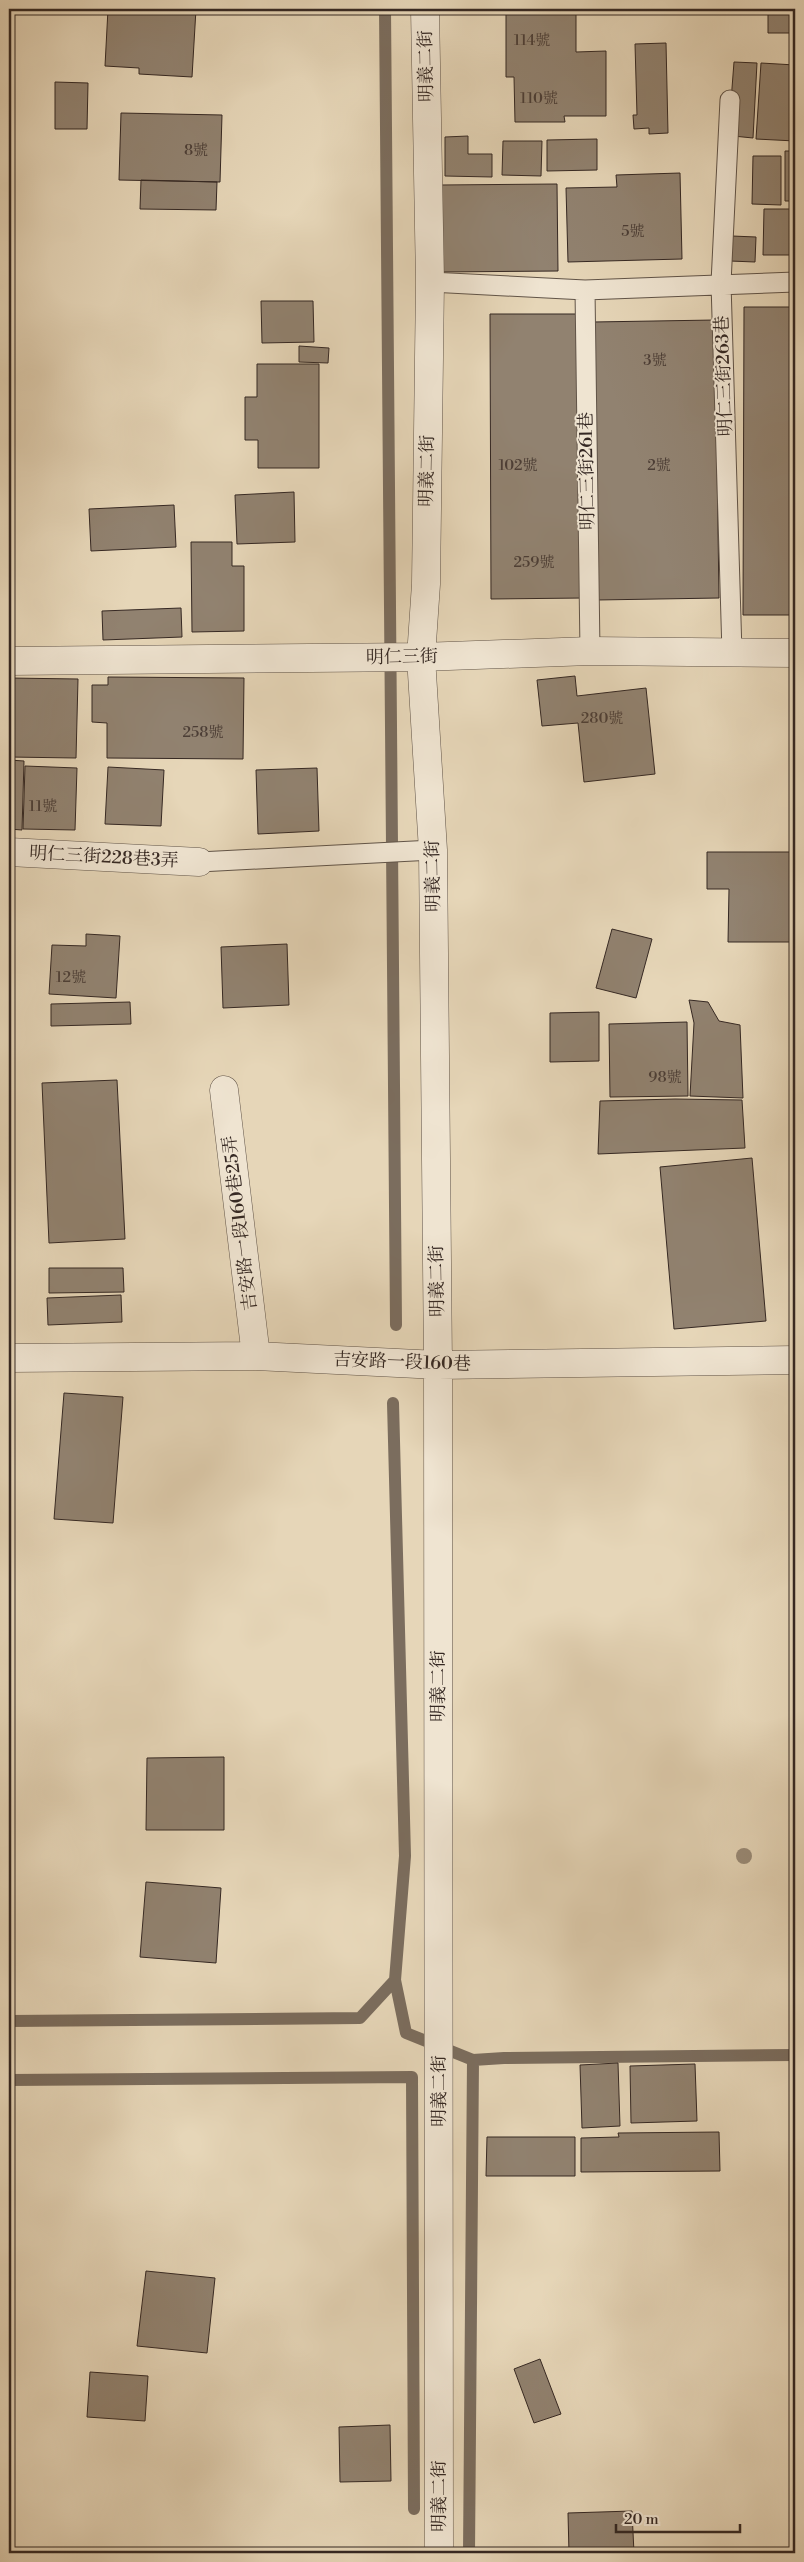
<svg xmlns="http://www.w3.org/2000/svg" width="804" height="2562" viewBox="0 0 804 2562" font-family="'Libre Bodoni','Noto Serif TC',serif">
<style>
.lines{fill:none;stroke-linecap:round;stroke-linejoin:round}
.stream{stroke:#7b6d5e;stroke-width:12}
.building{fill:#918270;stroke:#352823}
.service-casing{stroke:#615448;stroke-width:21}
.minor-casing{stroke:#615448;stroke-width:29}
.service{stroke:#efe4d1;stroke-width:19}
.minor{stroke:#efe4d1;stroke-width:28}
.tree{fill:#998a77}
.labels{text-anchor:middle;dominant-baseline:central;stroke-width:4;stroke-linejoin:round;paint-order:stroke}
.number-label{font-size:15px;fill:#4c3e36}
.street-label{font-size:18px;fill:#352823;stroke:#efe4d1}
</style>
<rect width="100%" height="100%" fill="#e6d6b8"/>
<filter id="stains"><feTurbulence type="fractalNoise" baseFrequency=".004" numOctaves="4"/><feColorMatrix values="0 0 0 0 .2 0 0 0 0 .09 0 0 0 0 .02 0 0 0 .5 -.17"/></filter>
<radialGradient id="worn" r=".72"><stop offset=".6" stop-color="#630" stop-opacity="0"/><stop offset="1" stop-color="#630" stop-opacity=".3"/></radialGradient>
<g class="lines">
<path class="stream" d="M385,9L396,1325
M393,1403L405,1856L395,1980L406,2033L473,2060L504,2058L795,2055
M9,2021L360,2018L395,1980
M9,2080L412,2077L414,2509
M469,2553L473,2060"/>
</g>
<path class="building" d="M108,9H196L192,77L139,74V68L105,66Z
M522,9H576V52L606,51V116H564L565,122H515L514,77H506V11H522Z
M768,9H795V33H768Z
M666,43L668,133L649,134V128L634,129L633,115H637L635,44Z
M734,62L757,63L753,138L733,136L730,114Z
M761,63L795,65V141L756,139Z
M55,82L88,83L87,129H55Z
M121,113L222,115L220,182L119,180Z
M468,136V154H492V177L445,176V137Z
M597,139V170L547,171V140Z
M503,141H542L541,176L502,175Z
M785,151H795V201H785Z
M753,156H781V205L752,204Z
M680,173L682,259L568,262L566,188L617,187L616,175Z
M141,180L217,182L216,210L140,209Z
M557,184L558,271L440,272V185Z
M764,209H795V255H763Z
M732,236L756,237L755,262L730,261Z
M261,301H313L314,342L262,343Z
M744,307H795V615H743Z
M490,314H583L584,598L491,599Z
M715,320L719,598L597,600L593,322Z
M299,346L329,348L328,363L299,362Z
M257,364H319V468H258V440H245V397H257Z
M294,492L295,542L237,544L235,495Z
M174,505L176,547L91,551L89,509Z
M191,542H232V566H244V631L192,632Z
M181,608L182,637L103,640L102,611Z
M575,676L577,696L646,688L655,774L584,782L578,723L542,726L537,680Z
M108,677L244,678L243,759L107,758V723L92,722V685H108Z
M9,678L78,679L76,758L9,757Z
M9,760L24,761L22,830L9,829Z
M25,766L77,768L75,830L23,829Z
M108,767L164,770L161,826L105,824Z
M317,768L319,831L258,834L256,770Z
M707,852H793L792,942H728L729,889H707Z
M612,929L652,939L636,998L596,988Z
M86,934L120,936L116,998L49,994L52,945L86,946Z
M287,944L289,1005L223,1008L221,947Z
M689,1000L708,1002L719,1021L740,1025L743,1098L690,1096L694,1023Z
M130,1002L131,1024L51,1026V1004Z
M599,1012V1061L550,1062V1013Z
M687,1022L688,1096L610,1097L609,1024Z
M117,1080L125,1239L49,1243L42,1083Z
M675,1099L742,1100L745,1148L598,1154L600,1101Z
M752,1158L766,1321L674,1329L660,1167Z
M49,1268H123L124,1292L49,1293Z
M121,1295L122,1322L48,1325L47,1298Z
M64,1393L123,1397L113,1523L54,1519Z
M224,1757V1830H146L147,1758Z
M146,1882L221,1888L216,1963L140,1957Z
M618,2063L620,2126L582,2128L580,2065Z
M695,2064L697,2121L631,2123L630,2066Z
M719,2132L720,2171L581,2172V2138L619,2137L618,2133Z
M487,2137H575V2176H486Z
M146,2271L215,2278L207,2353L137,2346Z
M540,2359L561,2414L534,2423L514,2369Z
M90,2372L148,2376L145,2421L87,2417Z
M390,2425L391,2481L340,2482L339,2427Z
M632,2511L634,2553H569L568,2513Z"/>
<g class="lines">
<defs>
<path id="service" d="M730,100L721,283L732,653
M430,282L585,290L795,282
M585,290L590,651
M199,862L433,850"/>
<path id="minor" d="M425,9L430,282L426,584L421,657L433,850L438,1365L439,2553
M9,661L421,657L590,651L795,653
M9,852L199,862
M224,1090L256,1356
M9,1358L256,1356L438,1365L795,1360"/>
</defs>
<use href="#service" class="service-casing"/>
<use href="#minor" class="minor-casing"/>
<use href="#service" class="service"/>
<use href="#minor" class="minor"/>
</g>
<circle class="tree" cx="744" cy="1856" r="8"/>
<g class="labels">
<g class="number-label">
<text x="532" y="40">114號</text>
<text x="539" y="98">110號</text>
<text x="196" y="150">8號</text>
<text x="633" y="231">5號</text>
<text x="655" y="360">3號</text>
<text x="518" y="465">102號</text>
<text x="659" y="465">2號</text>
<text x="534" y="562">259號</text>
<text x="602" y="718">280號</text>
<text x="203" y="732">258號</text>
<text x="43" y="806">11號</text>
<text x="71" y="977">12號</text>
<text x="665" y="1077">98號</text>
</g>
<g class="street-label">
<text transform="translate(426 66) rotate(-91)">明義二街</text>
<text transform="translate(724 376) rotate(-92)">明仁三街263巷</text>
<text transform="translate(427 471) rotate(-89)">明義二街</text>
<text transform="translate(587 471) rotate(-91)">明仁三街261巷</text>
<text transform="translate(402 657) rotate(-1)">明仁三街</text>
<text transform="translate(104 857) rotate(3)">明仁三街228巷3弄</text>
<text transform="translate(433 876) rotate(-91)">明義二街</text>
<text transform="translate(240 1223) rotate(-97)">吉安路一段160巷25弄</text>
<text transform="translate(437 1281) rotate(-91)">明義二街</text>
<text transform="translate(402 1362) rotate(2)">吉安路一段160巷</text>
<text transform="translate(438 1686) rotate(-90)">明義二街</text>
<text transform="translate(439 2091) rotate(-90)">明義二街</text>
<text transform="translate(439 2496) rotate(-90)">明義二街</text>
</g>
</g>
<rect width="804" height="2562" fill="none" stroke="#e6d6b8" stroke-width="30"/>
<rect x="10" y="10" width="784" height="2542" fill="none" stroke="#352823" stroke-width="2.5"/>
<rect x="15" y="15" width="774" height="2532" fill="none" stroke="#352823"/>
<path d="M616 2524v8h124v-8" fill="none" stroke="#352823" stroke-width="2.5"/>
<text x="624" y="2524" font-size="15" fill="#352823" stroke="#efe4d1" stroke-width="4" paint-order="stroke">20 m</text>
<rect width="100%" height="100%" filter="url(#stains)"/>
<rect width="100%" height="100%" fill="url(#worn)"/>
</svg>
